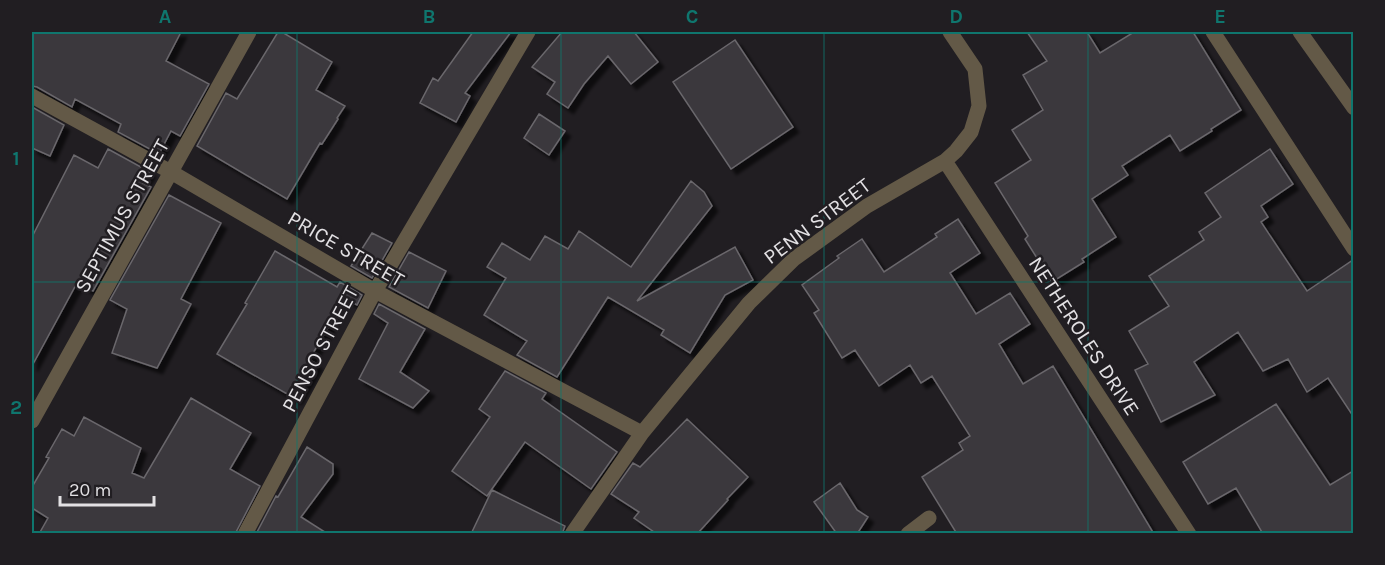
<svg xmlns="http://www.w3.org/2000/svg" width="1385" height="565" viewBox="0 0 1385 565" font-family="Karla,sans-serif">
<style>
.building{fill:#3b383d;stroke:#6a676c;stroke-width:1.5;filter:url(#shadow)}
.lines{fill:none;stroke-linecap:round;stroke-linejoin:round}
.minor{stroke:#635947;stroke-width:15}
.grid{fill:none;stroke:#0f766e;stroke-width:1.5;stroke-opacity:0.55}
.labels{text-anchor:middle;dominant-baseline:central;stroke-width:5;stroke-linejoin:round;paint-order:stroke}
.street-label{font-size:21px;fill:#e3e1e4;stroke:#211e22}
.neatline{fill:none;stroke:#0f766e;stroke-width:2}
.grid-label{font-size:20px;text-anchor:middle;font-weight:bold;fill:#0f766e}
</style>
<defs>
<filter id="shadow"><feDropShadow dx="5.5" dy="5.5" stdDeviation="1.5" flood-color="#0009"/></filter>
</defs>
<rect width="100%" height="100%" fill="#211e22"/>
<path class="building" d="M32,32H181L166,61L209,84L180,136L171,131L159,154L118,132L121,124L75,99L72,107L37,87L32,86Z
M278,32H282L332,62L316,90L345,106L337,118L338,119L322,144L320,143L287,199L197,146L226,93L237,99Z
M473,32H511L465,93L470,96L456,122L420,103L433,78L438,81Z
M562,32H634L658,62L631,84L608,56L584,84L568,108L547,94L555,82L532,67Z
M1027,32H1087L1100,53L1134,32H1193L1241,110L1211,129L1212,131L1180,151L1170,135L1122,166L1128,175L1092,199L1116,237L1082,259L1084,262L1052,282L1025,239L1028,236L995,183L1031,160L1012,130L1043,110L1023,75L1047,61Z
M735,40L793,127L731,169L673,82Z
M32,107L64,125L50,156L32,148Z
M539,114L565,131L549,155L524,138Z
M108,149L150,172L143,183L151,187L93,291L77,283L32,366V237L74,155L98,168Z
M1270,149L1293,184L1261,206L1268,217L1261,222L1307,291L1353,260V416L1328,378L1307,392L1288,359L1263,371L1238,332L1194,362L1215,395L1161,422L1135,370L1148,364L1129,331L1169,306L1149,276L1204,240L1199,232L1221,217L1205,193Z
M691,181L704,192L712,206L637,301L735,247L753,280L725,295L690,353L661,335L664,330L608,297L557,377L517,355L527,341L484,315L506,278L487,267L502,243L530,260L545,236L568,249L579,231L631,267Z
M169,195L221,223L181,299L191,304L157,368L112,353L127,309L110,300Z
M958,219L980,253L950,273L976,314L1010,293L1030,324L999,344L1023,384L1053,366L1154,534H957L922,477L963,450L959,443L970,436L932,376L921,383L910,365L879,386L855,350L842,358L814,313L819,310L802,285L839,258L837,256L862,239L884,272L937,237L935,234Z
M372,233L392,243L372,278L351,266Z
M275,251L337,287L340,282L362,295L357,305L345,298L309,360L317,364L296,399L217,354L247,304L245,303Z
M409,252L446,271L428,308L389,287Z
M379,304L425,329L400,372L429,391L413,408L359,379L388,323L374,314Z
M505,371L546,393L542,399L617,452L591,489L525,442L487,496L452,471L490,417L479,409Z
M191,398L251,433L230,469L260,486L235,534H39L48,518L32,508V487L49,458L46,457L62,429L74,436L84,417L141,448L132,473L144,478Z
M1276,404L1330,485L1353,471V534H1263L1236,488L1208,504L1183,462Z
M687,419L748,477L727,499L728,500L697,534H657L634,518L639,512L611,494L633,463L640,467Z
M307,447L333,464V474L301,517L328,534H256L276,496L278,497Z
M840,483L857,510L868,517L857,534H837L814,502Z
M492,490L565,526L562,534H471Z"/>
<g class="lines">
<path class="minor" d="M1213,32L1354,249
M1300,32L1354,108
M32,96L171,172L375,291L642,433
M945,161L1189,534
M32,421L249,32
M245,534L375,291L528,32
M572,534L642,433L749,303L794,259L867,206L945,161L956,151L971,132L979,106L975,69L950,32
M908,534L929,518"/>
</g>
<path class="grid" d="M297,32V534M561,32V534M824,32V534M1088,32V534M32,282H1354"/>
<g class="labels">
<g class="street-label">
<text transform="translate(122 216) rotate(-61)">SEPTIMUS STREET</text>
<text transform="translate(817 221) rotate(-37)">PENN STREET</text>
<text transform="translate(346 249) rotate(30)">PRICE STREET</text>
<text transform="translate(1084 336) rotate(57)">NETHEROLES DRIVE</text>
<text transform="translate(320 349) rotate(-62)">PENSO STREET</text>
</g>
</g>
<rect width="1385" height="565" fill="none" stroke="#211e22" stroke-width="66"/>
<path d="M60 496v9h94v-9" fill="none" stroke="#e3e1e4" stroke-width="3"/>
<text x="69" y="496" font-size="18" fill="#e3e1e4" stroke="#211e22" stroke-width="4.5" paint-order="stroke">20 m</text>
<rect x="33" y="33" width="1319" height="499" class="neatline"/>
<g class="grid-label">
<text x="165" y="23">A</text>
<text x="429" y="23">B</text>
<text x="692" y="23">C</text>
<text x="956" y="23">D</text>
<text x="1220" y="23">E</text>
<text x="16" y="165">1</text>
<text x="16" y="414">2</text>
</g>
</svg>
